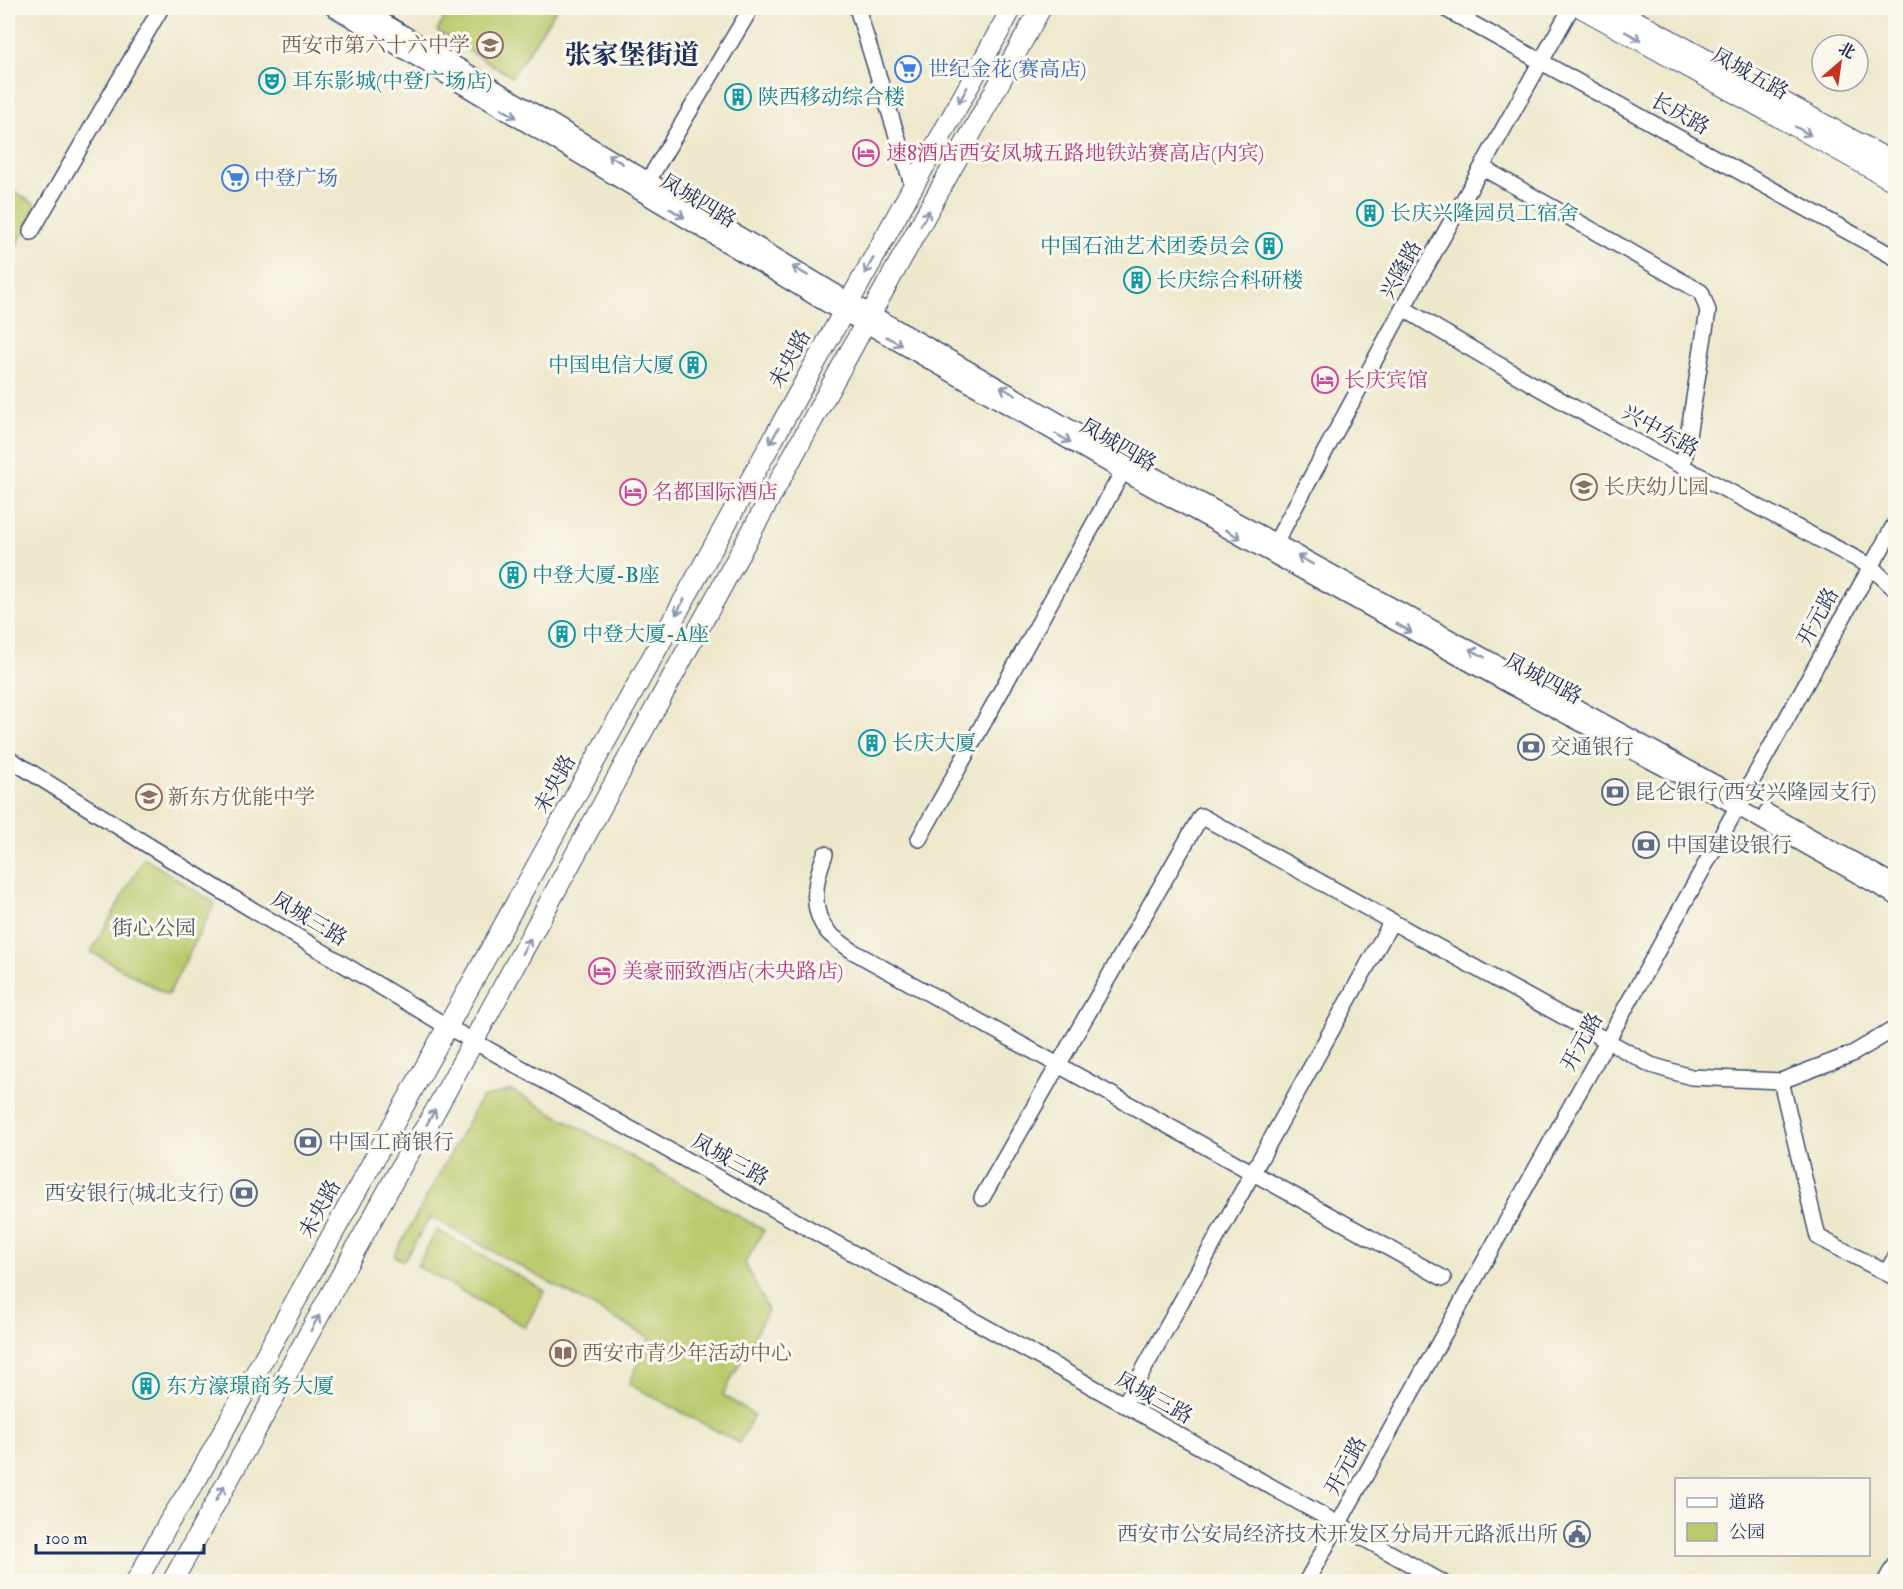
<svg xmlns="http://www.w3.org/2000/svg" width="1903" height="1589" viewBox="0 0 1903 1589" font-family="'IM FELL Double Pica','Noto Serif SC',serif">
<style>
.green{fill:#bac96c;stroke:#6a7c65;stroke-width:1.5}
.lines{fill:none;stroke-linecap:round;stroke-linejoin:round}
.minor-casing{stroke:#3a4b6e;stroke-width:18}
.major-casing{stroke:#3a4b6e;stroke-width:22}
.minor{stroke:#fff;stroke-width:15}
.major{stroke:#fff;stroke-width:20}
.oneway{stroke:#8d97ae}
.labels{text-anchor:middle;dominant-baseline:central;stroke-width:6;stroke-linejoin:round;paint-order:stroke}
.education-label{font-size:21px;fill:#785e54;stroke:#fbf7ec;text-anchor:start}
.shop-label{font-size:21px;fill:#366cbe;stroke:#fbf7ec;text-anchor:start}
.street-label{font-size:21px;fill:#1b2f5e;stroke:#fbf7ec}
.culture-label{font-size:21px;fill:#0d838f;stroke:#fbf7ec;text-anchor:start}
.hotel-label{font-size:21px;fill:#b23c85;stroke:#fbf7ec;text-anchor:start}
.service-label{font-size:21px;fill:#4e5e75;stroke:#fbf7ec;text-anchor:start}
.park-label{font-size:21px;fill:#435662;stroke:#fbf7ec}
.district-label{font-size:27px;font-weight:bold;fill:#1b2f5e;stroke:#fbf7ec}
</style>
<rect width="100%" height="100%" fill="#fbf7ec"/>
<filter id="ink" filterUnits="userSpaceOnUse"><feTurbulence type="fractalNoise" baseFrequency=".0167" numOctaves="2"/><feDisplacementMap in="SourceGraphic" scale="12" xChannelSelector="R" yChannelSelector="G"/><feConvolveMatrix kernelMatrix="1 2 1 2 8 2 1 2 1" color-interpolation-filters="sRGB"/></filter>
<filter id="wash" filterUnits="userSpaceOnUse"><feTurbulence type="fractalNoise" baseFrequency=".008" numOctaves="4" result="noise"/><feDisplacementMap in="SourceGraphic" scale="24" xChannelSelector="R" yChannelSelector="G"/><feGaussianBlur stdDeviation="1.35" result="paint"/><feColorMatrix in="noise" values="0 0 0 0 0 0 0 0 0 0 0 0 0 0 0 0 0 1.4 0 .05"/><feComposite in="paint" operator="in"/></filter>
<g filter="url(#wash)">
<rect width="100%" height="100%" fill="#ede7cb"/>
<path class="green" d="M450,8H557L512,77L437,31Z
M8,188L38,206L8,261Z
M144,858L215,903L168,995L91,952Z
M511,1090L764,1230L745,1263L768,1310L723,1395L754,1415L739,1443L629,1384L650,1338L431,1217L403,1261L394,1256L481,1098Z
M437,1230L545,1291L525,1327L417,1266Z"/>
</g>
<g filter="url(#ink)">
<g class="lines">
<defs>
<path id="minor" d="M333,8L843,314L865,324L1122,472L1509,685L1737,807L1896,897
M361,8L850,301L1128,461L1744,799
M857,8L913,187
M1444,8L1896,258
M1483,168L1701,292L1708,311L1683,467
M645,186L751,8
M31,232L161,8
M1403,308C1555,401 1713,483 1870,566L1896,590
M1271,551L1403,308L1571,8
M8,758L228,895L448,1027L1442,1582
M1767,812L1896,884
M919,839L1127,464
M825,854C815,879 809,908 827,931C834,939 846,946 854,952L1443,1278
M1781,1081L1818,1237L1896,1278
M982,1198L1201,816L1651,1065L1691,1077L1781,1081L1852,1054L1896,1028
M1886,1273L1896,1256
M1124,1405L1392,921
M1306,1582L1896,522
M1885,1582L1896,1562"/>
<path id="major" d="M1582,8L1896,182
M1612,8L1896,164
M136,1582L169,1522L198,1477L1012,8
M172,1582L407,1156L429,1122L473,1042L865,324L1041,8"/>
</defs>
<use href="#minor" class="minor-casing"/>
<use href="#major" class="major-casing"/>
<use href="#minor" class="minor"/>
<use href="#major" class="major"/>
</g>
<defs><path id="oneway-shaft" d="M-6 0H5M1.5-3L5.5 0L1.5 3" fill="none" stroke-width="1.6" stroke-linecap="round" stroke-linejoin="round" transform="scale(1.5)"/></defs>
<g class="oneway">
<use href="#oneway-shaft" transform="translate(1633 36) rotate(29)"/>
<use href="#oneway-shaft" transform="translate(963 95) rotate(119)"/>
<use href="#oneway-shaft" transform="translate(509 113) rotate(31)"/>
<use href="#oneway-shaft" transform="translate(1803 131) rotate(29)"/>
<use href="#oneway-shaft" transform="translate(615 159) rotate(-149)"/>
<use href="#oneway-shaft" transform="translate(677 213) rotate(31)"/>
<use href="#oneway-shaft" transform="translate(925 218) rotate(-60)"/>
<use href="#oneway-shaft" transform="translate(869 266) rotate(119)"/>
<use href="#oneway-shaft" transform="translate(800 271) rotate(-149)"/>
<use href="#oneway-shaft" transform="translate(894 341) rotate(30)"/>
<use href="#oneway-shaft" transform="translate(1008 391) rotate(-150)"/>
<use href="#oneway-shaft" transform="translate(774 436) rotate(119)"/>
<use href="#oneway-shaft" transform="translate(1063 438) rotate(30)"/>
<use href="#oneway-shaft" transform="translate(1233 534) rotate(29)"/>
<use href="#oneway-shaft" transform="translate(1305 560) rotate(-151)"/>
<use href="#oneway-shaft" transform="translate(680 607) rotate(119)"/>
<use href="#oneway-shaft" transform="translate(1404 628) rotate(29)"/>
<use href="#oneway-shaft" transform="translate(1477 653) rotate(-151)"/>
<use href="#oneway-shaft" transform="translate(526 946) rotate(-61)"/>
<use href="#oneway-shaft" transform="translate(431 1117) rotate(-60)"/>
<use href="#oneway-shaft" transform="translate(315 1323) rotate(-61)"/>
<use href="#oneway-shaft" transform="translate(220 1493) rotate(-61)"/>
</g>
</g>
<defs>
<symbol id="school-ring" viewBox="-11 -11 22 22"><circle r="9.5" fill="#fbf7ec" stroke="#8d6e63" stroke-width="1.5"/><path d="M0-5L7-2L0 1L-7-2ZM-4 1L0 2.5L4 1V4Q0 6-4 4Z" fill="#8d6e63"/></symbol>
<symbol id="supermarket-ring" viewBox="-11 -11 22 22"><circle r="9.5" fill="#fbf7ec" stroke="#3f7fe0" stroke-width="1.5"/><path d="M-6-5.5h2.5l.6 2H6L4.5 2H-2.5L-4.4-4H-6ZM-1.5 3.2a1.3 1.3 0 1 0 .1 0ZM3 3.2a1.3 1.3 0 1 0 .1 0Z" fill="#3f7fe0"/></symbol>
<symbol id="theatre-ring" viewBox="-11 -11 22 22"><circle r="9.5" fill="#fbf7ec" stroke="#0f9aa8" stroke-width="1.5"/><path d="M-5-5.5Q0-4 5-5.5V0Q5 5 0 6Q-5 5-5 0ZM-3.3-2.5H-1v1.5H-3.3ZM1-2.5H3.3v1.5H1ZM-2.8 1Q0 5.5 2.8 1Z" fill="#0f9aa8"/></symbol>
<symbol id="building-ring" viewBox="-11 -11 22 22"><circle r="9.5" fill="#fbf7ec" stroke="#0f9aa8" stroke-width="1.5"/><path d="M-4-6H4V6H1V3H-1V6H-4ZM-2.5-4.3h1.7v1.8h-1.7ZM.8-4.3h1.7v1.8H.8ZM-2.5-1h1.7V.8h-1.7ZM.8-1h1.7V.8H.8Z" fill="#0f9aa8"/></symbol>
<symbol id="hotel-ring" viewBox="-11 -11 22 22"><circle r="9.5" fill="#fbf7ec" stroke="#d1479c" stroke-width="1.5"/><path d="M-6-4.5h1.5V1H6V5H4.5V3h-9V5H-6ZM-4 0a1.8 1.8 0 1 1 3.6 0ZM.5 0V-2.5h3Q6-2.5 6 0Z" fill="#d1479c"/></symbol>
<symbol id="bank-ring" viewBox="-11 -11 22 22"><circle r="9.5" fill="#fbf7ec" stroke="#5c6f8a" stroke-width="1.5"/><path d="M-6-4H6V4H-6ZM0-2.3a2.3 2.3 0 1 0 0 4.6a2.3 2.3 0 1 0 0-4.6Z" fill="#5c6f8a"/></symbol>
<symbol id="library-ring" viewBox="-11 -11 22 22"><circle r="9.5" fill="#fbf7ec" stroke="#8d6e63" stroke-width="1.5"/><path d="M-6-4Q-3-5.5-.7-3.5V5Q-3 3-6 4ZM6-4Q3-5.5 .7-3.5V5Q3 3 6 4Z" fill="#8d6e63"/></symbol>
<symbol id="civic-ring" viewBox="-11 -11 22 22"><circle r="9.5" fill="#fbf7ec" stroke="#5c6f8a" stroke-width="1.5"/><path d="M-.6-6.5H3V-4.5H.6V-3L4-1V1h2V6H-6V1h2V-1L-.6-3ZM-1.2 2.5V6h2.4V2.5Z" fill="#5c6f8a"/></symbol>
</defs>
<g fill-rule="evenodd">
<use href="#school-ring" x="475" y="30" width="30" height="30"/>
<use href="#supermarket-ring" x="893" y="54" width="30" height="30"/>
<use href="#theatre-ring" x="257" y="66" width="30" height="30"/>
<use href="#building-ring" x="723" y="82" width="30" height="30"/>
<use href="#hotel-ring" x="851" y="138" width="30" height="30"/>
<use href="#supermarket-ring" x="220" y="163" width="30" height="30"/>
<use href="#building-ring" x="1355" y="198" width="30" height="30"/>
<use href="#building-ring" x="1254" y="231" width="30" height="30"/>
<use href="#building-ring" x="1122" y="265" width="30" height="30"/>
<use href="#building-ring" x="678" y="350" width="30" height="30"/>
<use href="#hotel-ring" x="1310" y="365" width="30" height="30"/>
<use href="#school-ring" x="1569" y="472" width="30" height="30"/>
<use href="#hotel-ring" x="618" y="477" width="30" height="30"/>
<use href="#building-ring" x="498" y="560" width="30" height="30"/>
<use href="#building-ring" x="547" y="619" width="30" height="30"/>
<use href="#building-ring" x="857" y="728" width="30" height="30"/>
<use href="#bank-ring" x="1516" y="732" width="30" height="30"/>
<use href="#bank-ring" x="1600" y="777" width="30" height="30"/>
<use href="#school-ring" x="134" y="782" width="30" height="30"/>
<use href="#bank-ring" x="1631" y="830" width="30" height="30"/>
<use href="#hotel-ring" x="587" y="956" width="30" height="30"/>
<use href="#bank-ring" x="293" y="1127" width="30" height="30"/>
<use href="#bank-ring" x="229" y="1178" width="30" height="30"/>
<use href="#library-ring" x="548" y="1338" width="30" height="30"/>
<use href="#building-ring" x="131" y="1371" width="30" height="30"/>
<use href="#civic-ring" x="1562" y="1519" width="30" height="30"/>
</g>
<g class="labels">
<g class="education-label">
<text x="470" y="45" text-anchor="end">西安市第六十六中学</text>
<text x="1604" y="487">长庆幼儿园</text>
<text x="168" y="797">新东方优能中学</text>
<text x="582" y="1353">西安市青少年活动中心</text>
</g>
<g class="shop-label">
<text x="928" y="69">世纪金花(赛高店)</text>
<text x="254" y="178">中登广场</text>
</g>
<g class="street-label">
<text transform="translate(1750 74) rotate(29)">凤城五路</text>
<text transform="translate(1680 114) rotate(29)">长庆路</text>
<text transform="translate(698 201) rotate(31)">凤城四路</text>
<text transform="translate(1401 270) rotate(-61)">兴隆路</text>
<text transform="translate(790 359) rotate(-61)">未央路</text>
<text transform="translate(1660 431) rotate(29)">兴中东路</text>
<text transform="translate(1118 445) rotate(30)">凤城四路</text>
<text transform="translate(1818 617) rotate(-61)">开元路</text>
<text transform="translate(1543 679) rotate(28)">凤城四路</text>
<text transform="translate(555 784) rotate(-61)">未央路</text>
<text transform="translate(309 919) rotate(31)">凤城三路</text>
<text transform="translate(1582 1042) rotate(-61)">开元路</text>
<text transform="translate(730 1160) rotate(29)">凤城三路</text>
<text transform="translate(320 1209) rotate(-61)">未央路</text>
<text transform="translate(1154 1398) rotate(29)">凤城三路</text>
<text transform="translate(1346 1466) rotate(-61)">开元路</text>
</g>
<g class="culture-label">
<text x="292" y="81">耳东影城(中登广场店)</text>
<text x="758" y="97">陕西移动综合楼</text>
<text x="1390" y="213">长庆兴隆园员工宿舍</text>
<text x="1250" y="246" text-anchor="end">中国石油艺术团委员会</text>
<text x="1156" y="280">长庆综合科研楼</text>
<text x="674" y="365" text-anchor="end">中国电信大厦</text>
<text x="532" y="575">中登大厦-B座</text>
<text x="582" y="634">中登大厦-A座</text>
<text x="892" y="743">长庆大厦</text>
<text x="166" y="1386">东方濠璟商务大厦</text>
</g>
<g class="hotel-label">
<text x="886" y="153">速8酒店西安凤城五路地铁站赛高店(内宾)</text>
<text x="1344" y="380">长庆宾馆</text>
<text x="652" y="492">名都国际酒店</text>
<text x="622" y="971">美豪丽致酒店(未央路店)</text>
</g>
<g class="service-label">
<text x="1550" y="747">交通银行</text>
<text x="1634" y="792">昆仑银行(西安兴隆园支行)</text>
<text x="1666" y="845">中国建设银行</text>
<text x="328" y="1142">中国工商银行</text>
<text x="224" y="1193" text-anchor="end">西安银行(城北支行)</text>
<text x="1558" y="1534" text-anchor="end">西安市公安局经济技术开发区分局开元路派出所</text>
</g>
<g class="park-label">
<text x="154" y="928">街心公园</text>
</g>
<g class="district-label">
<text x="632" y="55">张家堡街道</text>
</g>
</g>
<rect width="1903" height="1589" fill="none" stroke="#fbf7ec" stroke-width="30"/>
<rect x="1675" y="1478" width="195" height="78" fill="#fbf7ec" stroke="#a1a7b3" stroke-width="1.5"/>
<rect x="1687" y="1498" width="30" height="9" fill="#ffffff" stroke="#a1a7b3" stroke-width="1.5"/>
<text x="1729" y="1508" font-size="18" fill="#1b2f5e">道路</text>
<rect x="1687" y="1523" width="30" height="18" fill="#bac96c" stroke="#a1a7b3" stroke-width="1.5"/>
<text x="1729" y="1538" font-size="18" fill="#1b2f5e">公园</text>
<g transform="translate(1840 63) rotate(29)"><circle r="28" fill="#fbf7ec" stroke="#a1a7b3" stroke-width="1.5"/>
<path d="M0-4.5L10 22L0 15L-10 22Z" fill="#c8321e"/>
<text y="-9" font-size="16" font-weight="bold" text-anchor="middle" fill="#1b2f5e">北</text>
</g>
<path d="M36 1544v9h168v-9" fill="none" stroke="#1b2f5e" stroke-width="3"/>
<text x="45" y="1544" font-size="18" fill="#1b2f5e" stroke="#fbf7ec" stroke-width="4.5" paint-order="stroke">100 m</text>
</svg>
